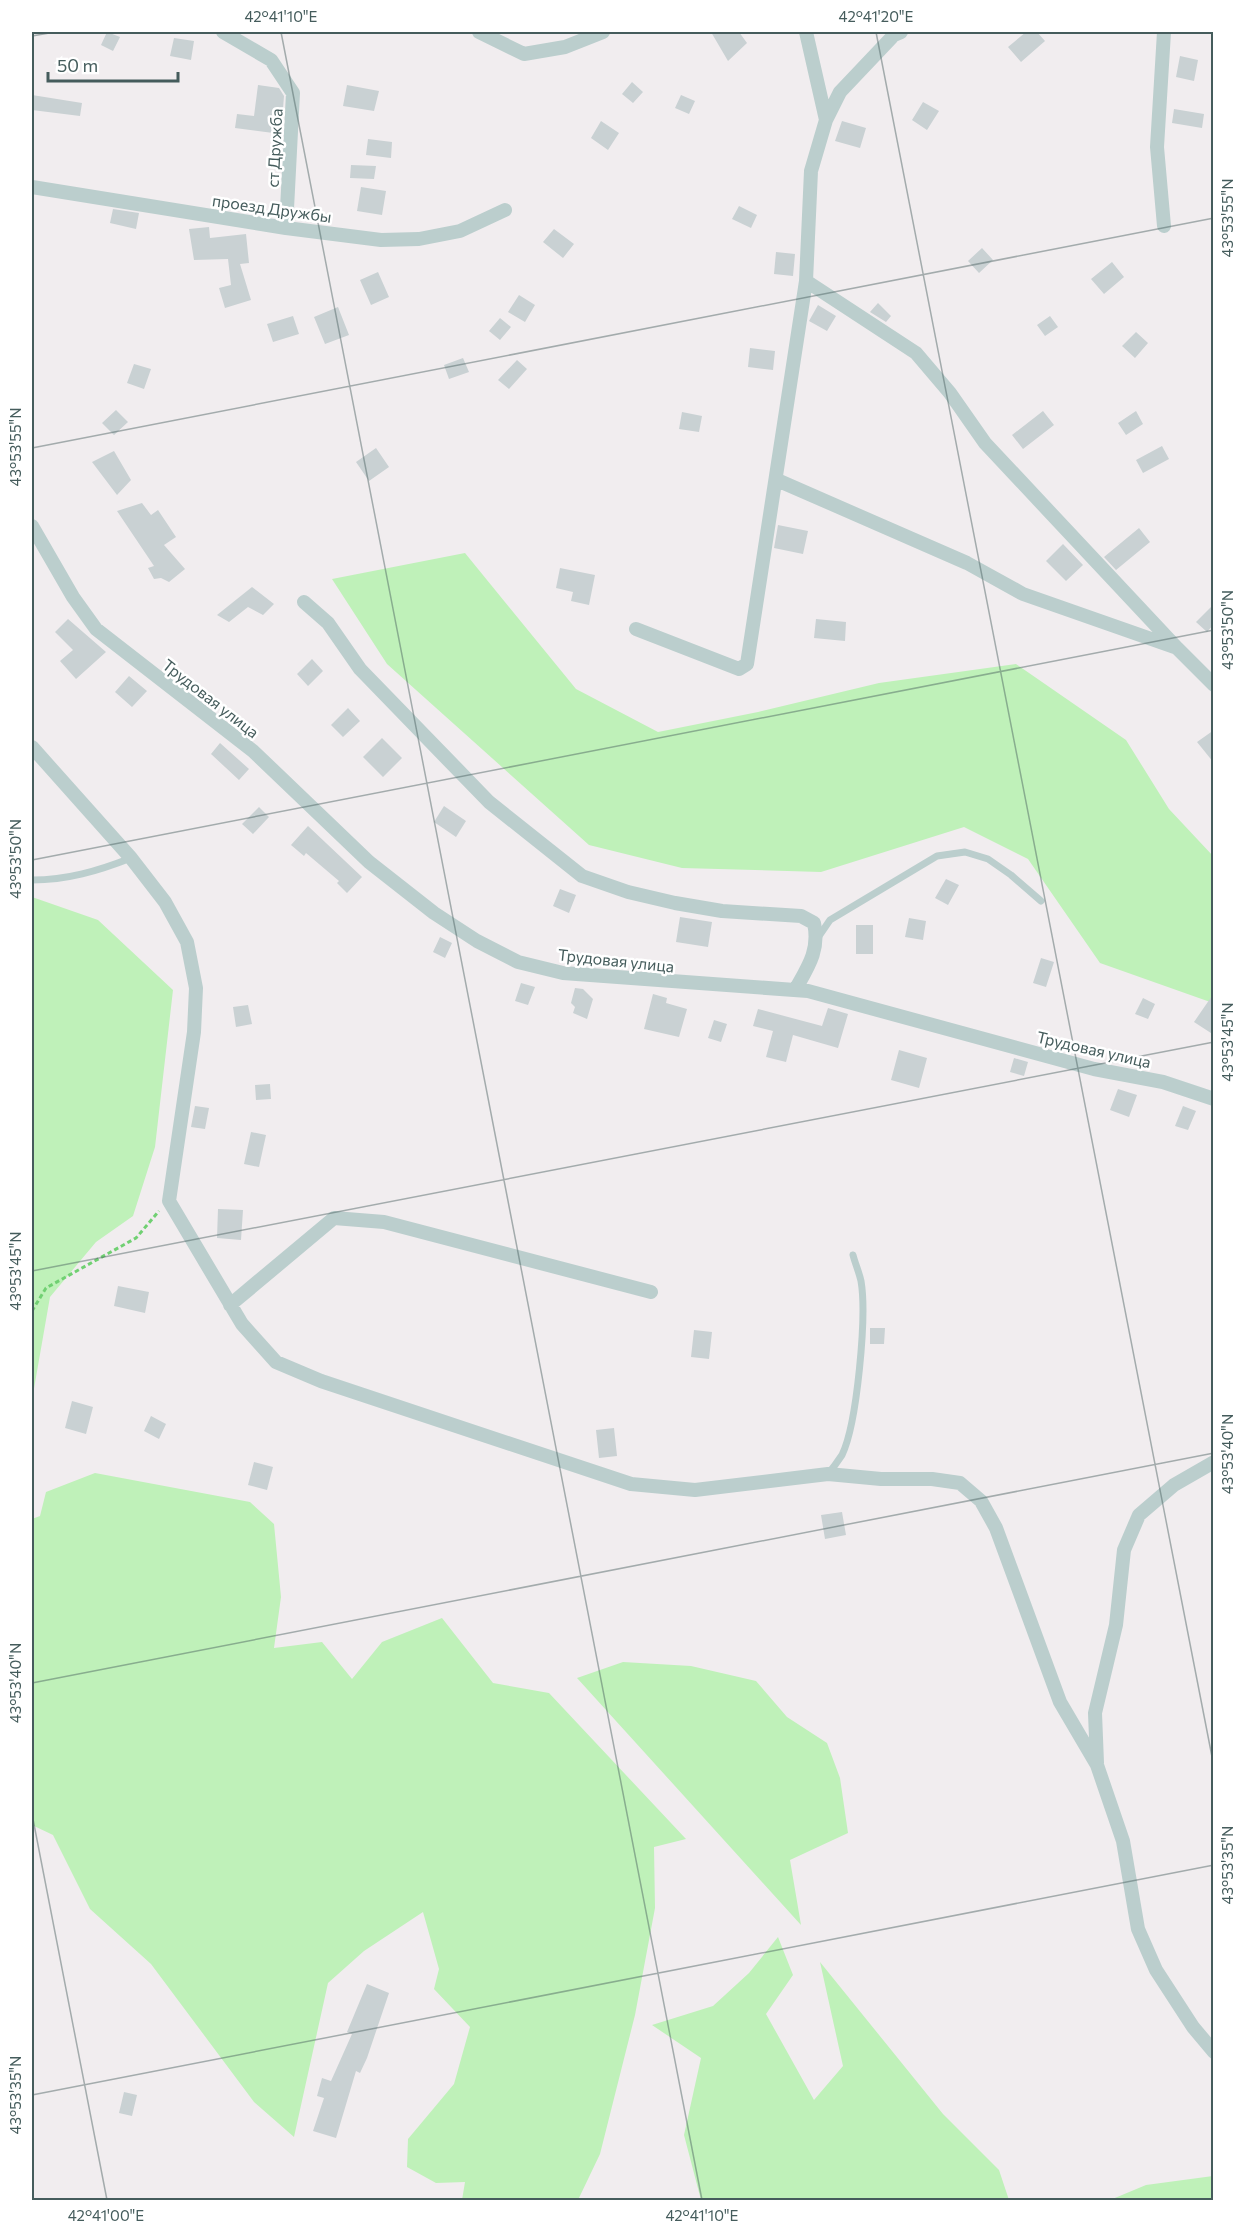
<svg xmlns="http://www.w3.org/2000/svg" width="1245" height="2232" viewBox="0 0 1245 2232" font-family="Commissioner,sans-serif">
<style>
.green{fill:#bff1b9}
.building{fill:#c9d1d3}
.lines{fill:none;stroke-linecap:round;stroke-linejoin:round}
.path{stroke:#70d072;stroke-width:3;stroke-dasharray:4.5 3;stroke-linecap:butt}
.lane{stroke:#bbcecd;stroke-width:7}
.street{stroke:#bbcecd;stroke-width:14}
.ticks{fill:none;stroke:#455c5c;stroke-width:1.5;stroke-opacity:0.45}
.labels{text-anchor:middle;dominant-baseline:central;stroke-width:5;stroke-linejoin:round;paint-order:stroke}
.street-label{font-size:16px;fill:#455c5c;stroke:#fff}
.neatline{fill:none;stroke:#455c5c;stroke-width:2}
.ticks-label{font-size:15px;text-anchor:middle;fill:#455c5c}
</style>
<rect width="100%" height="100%" fill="#f1edef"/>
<path class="green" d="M465,553L576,689L658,732L758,712L879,683L1016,664L1126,740L1169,809L1213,856V1003L1100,963L1028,859L964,827L821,872L682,868L589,845L387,664L332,579Z
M32,897L98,920L173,990L155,1147L133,1216L96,1242L50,1297L32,1400Z
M95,1473L250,1502L274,1524L281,1597L274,1648L322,1642L352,1679L382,1642L442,1618L493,1683L549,1693L686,1839L654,1847L655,1908L635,2015L600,2154L578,2200H462L465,2182L436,2183L407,2167L408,2139L454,2084L470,2027L434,1989L439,1969L423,1912L364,1951L328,1983L294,2137L254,2102L151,1964L90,1909L53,1835L32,1825V1519L40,1516L46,1492Z
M623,1662L691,1666L756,1681L787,1717L827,1743L840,1778L848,1833L790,1860L801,1925L577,1678Z
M778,1937L793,1975L766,2014L814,2100L843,2066L820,1962L943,2114L999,2170L1009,2200H701L684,2135L701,2058L652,2025L713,2006L749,1973Z
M1213,2176V2200H1110L1146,2185Z"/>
<path class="building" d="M107,32L120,37L113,51L101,45Z
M711,32H739L747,43L728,61Z
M1026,32H1037L1045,41L1021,62L1008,47Z
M174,38L194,41L191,60L170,56Z
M1180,56L1198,60L1194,81L1176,77Z
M632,82L643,92L633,103L622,94Z
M258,85L279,88L284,96L281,134L235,128L237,114L254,116Z
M347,85L379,91L374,111L343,106Z
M32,95L82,103L80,116L32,110Z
M681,95L695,101L689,114L675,108Z
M923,102L939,111L927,130L912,120Z
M1174,109L1204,114L1202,128L1172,123Z
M601,121L619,133L608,150L591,138Z
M842,121L866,128L860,148L835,141Z
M368,139L392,142L391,158L366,155Z
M351,165L376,166L374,179L350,178Z
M361,187L386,191L382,215L357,211Z
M739,206L757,215L751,228L732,219Z
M113,209L139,213L136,229L110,223Z
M209,227L210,238L246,234L249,263L240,264L251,300L225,308L219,288L231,285L228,259L194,260L189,229Z
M554,229L574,244L563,258L543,242Z
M982,248L993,260L979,273L968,261Z
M776,252L795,254L793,276L774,274Z
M1112,262L1124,277L1104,294L1091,279Z
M378,272L389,297L371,305L360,280Z
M519,295L535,305L525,322L508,312Z
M878,303L891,316L886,322L870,312Z
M818,305L836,316L827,331L809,321Z
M338,307L349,335L325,344L314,317Z
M293,316L299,334L273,342L267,324Z
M1050,316L1058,327L1045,336L1037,325Z
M500,318L511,327L500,340L489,331Z
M1136,332L1148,343L1135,358L1122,346Z
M750,348L775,351L773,370L748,367Z
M463,358L469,372L449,379L444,365Z
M517,360L527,369L509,389L498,380Z
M134,364L151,369L144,389L127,383Z
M116,410L128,422L114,435L102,423Z
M1043,411L1054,425L1023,449L1012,435Z
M1136,411L1143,424L1126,435L1118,423Z
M682,412L702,416L699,432L679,429Z
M1162,446L1169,459L1143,473L1136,460Z
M376,448L389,467L369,481L356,462Z
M114,451L131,480L117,495L92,462Z
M142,503L151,515L158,510L176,537L164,545L185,569L169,582L161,578L154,579L148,568L154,566L117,511Z
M778,525L808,531L803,554L774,548Z
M1139,528L1150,542L1116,570L1104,557Z
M1063,544L1083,565L1066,581L1046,561Z
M560,568L595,575L589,605L571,601L573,592L556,588Z
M252,587L274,604L263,615L248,607L229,622L217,615Z
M1214,604V624L1207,632L1196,622Z
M68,619L106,652L76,679L60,661L73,650L55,632Z
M816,619L846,622L845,641L814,638Z
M312,659L323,671L308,686L297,674Z
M129,676L147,691L132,707L115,692Z
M348,708L360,721L343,737L331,725Z
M1214,730V763L1197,742Z
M382,738L402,758L383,777L363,757Z
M220,743L249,769L239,780L211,754Z
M444,806L466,821L456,837L434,822Z
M259,807L269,817L253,834L242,824Z
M308,826L362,877L347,893L337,883L339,881L306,853L304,856L291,845Z
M946,879L959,885L948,905L935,898Z
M560,889L576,895L569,913L553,906Z
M680,917L712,922L708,947L676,942Z
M909,918L926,921L923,940L905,937Z
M856,925H873V954H856Z
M440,937L452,943L445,958L433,952Z
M1041,958L1054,962L1046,987L1033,983Z
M521,983L535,987L528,1005L515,1001Z
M575,988L583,989L593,999L587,1019L573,1013L575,1007L571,1003Z
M1214,993V1035L1194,1022Z
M653,994L667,998L666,1003L687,1009L679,1037L644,1029Z
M1143,998L1155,1004L1148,1019L1135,1014Z
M248,1005L252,1024L236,1027L233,1007Z
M828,1008L848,1014L838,1048L793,1035L786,1062L766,1057L773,1031L753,1026L758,1009L822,1026Z
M714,1020L727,1024L721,1042L708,1038Z
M899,1050L927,1058L919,1088L891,1080Z
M1014,1058L1028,1062L1024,1076L1010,1072Z
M270,1084L271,1099L256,1100L255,1085Z
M1118,1089L1137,1095L1129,1117L1110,1110Z
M195,1106L209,1108L205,1129L191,1127Z
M1183,1106L1196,1111L1188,1130L1175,1126Z
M251,1132L266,1135L259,1167L244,1164Z
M218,1209L243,1210L241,1240L217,1238Z
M118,1286L149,1292L145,1313L114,1306Z
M870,1328H885L884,1344H870Z
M694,1330L712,1332L709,1359L691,1357Z
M72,1401L93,1407L86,1434L65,1428Z
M151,1416L166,1424L159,1439L144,1431Z
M614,1428L617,1456L599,1458L596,1430Z
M254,1462L273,1467L267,1490L248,1485Z
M842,1512L846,1535L825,1539L821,1515Z
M367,1984L389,1993L367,2058L360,2073L356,2071L336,2138L313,2131L324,2098L317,2096L322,2078L331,2081L352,2034L347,2032Z
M124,2092L137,2095L132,2116L119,2113Z"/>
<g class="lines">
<path class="path" d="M32,1311L46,1288L136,1238L159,1211"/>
<path class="lane" d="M32,880C67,880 98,871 131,858
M817,939L830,920L937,856L965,852L988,859L1011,875L1041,901
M828,1474C833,1468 838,1461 842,1455C857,1424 867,1316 861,1281C859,1272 855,1263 853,1255"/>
<path class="street" d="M223,32L271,60L293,93L286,228
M479,32L524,54L565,47L603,32
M1164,32L1157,147L1164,226
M826,120L840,92L894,35L901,32
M32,187L286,228L381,240L419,239L460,231L505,210
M806,281L916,353L950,393L985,443L1177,648
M777,480L967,563L1023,594L1177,648L1214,685
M32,526L73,597L96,629L253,751L369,862L434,913L477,941L518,962L563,973L808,991L1094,1069L1163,1082L1214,1099
M304,602L328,623L360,669L489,802L582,876L628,892L675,903L722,911L801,916L814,923C820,950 808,967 795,990
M636,629L739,669L747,664L806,281L811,171L826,120L806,32
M32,747L131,858L165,902L187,942L196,988L194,1032L169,1201L242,1324L276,1362L321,1381L631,1484L695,1490L828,1474L881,1479H932L960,1483L981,1501L996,1528L1060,1702L1097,1765L1123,1841L1138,1929L1156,1970L1193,2027L1214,2052
M230,1305L334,1218L384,1222L651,1292
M1097,1763L1095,1713L1116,1625L1124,1550L1139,1515L1174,1485L1214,1462"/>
</g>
<path class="ticks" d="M281,32L702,2200M876,32L1214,1767M32,36L55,32M32,448L1214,218M32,860L1214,630M32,1271L1214,1042M32,1683L1214,1453M32,1814L107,2200M32,2095L1214,1865"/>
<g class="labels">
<g class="street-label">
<text transform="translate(274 148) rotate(-87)">ст Дружба</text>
<text transform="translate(272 208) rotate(8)">проезд Дружбы</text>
<text transform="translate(211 698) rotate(38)">Трудовая улица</text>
<text transform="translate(616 960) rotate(6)">Трудовая улица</text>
<text transform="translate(1094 1049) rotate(13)">Трудовая улица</text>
</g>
</g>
<rect width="1245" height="2232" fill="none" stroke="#ffffff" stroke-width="66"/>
<path d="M48 72v9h130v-9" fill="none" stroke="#455c5c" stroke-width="3"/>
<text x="57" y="72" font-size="18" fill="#455c5c" stroke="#ffffff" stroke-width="4.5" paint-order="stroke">50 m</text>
<rect x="33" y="33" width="1179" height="2166" class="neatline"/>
<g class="ticks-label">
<text x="281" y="22">42°41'10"E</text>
<text x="876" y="22">42°41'20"E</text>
<text transform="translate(1228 218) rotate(-90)" y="5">43°53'55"N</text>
<text transform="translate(16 447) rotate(-90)" y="5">43°53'55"N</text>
<text transform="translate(1228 630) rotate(-90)" y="5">43°53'50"N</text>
<text transform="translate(16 859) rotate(-90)" y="5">43°53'50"N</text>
<text transform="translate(1228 1042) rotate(-90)" y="5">43°53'45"N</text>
<text transform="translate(16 1271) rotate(-90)" y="5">43°53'45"N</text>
<text transform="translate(1228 1454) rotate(-90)" y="5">43°53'40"N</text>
<text transform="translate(16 1683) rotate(-90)" y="5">43°53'40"N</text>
<text transform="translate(1228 1865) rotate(-90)" y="5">43°53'35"N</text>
<text transform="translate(16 2095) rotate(-90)" y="5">43°53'35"N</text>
<text x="106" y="2221">42°41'00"E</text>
<text x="702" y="2221">42°41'10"E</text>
</g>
</svg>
